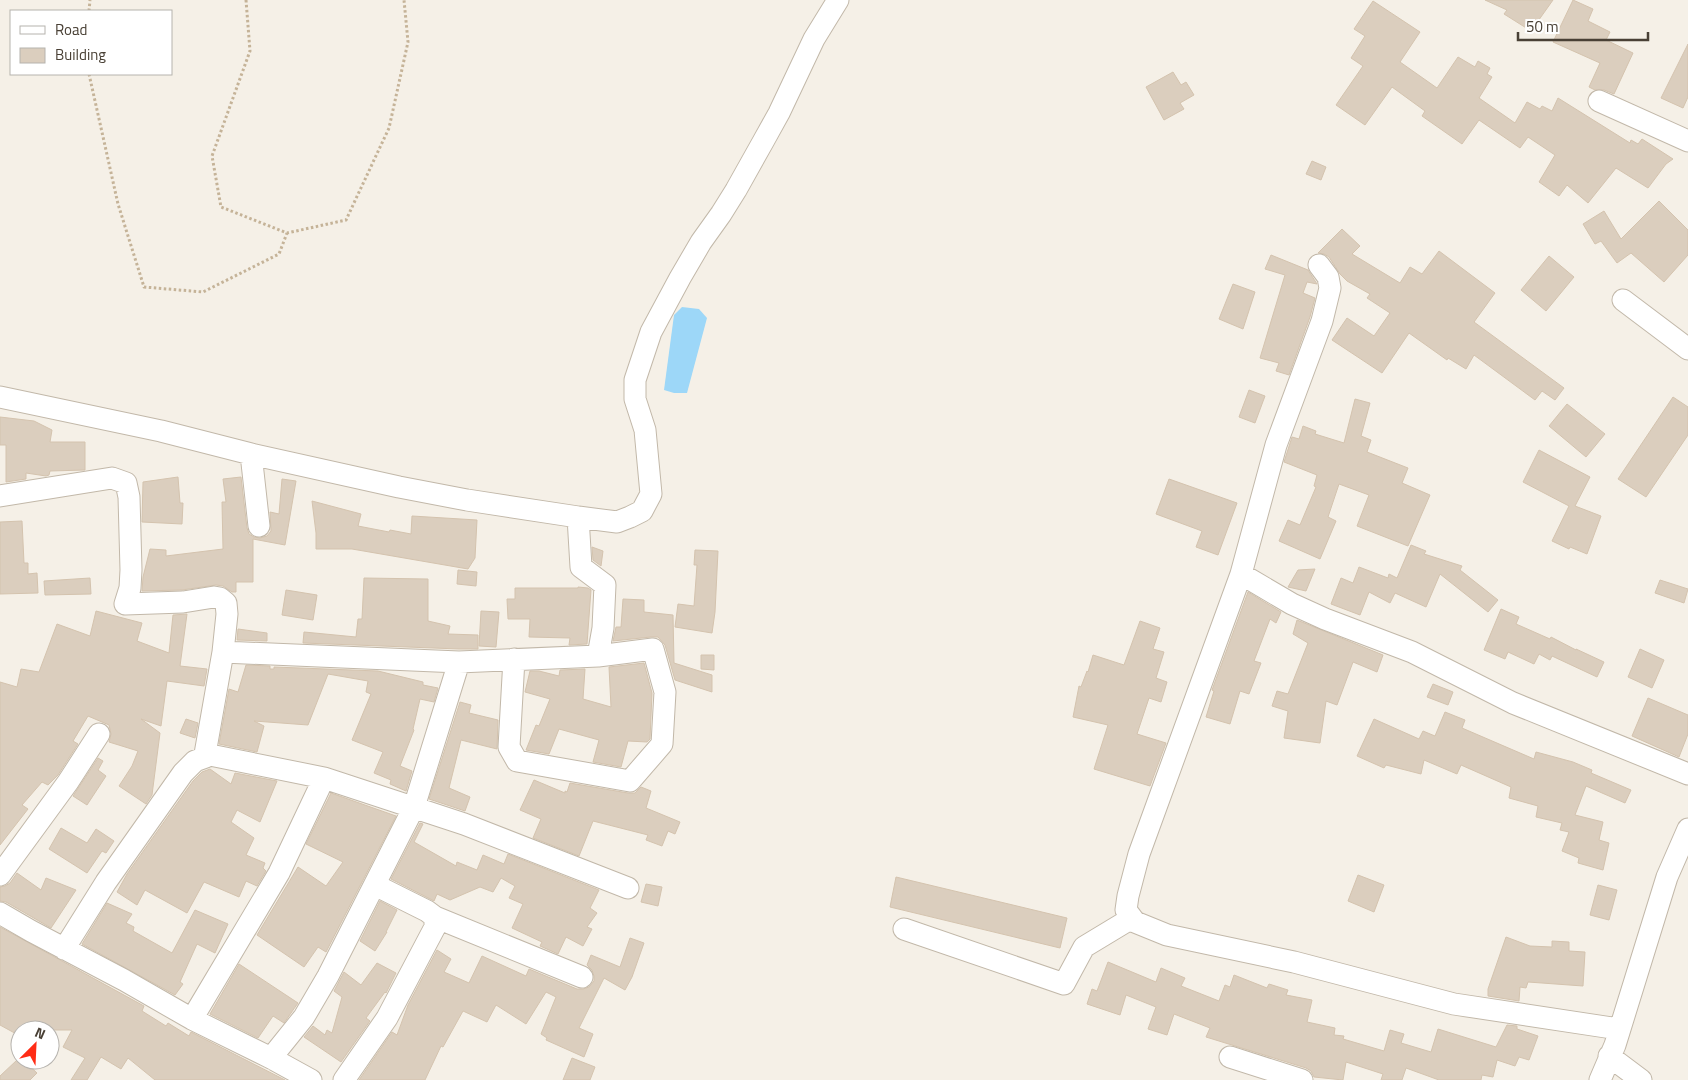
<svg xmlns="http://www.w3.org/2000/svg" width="1688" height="1080" viewBox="0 0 1688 1080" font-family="'Titillium Web',sans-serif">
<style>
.water{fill:#9dd7f8}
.building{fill:#dbcebe;stroke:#d4c3ae}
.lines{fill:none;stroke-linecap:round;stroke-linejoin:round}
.minor-casing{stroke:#c2b8a9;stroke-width:23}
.path{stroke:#c5b398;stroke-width:3;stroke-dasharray:2.5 2.5;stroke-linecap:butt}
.minor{stroke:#fff;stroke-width:21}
</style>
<rect width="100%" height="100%" fill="#f5f0e7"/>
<path class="water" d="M682,307L699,309L707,318L687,393H674L664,390L674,315Z"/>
<path class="building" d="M1485,0H1553L1531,31L1504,14L1507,10Z
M1573,0L1593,9L1588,21L1610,32L1606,40L1633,53L1614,94L1604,90H1595L1589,87L1600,63L1553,42Z
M1373,1L1420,32L1400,62L1437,88L1458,57L1475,67L1478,61L1490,68L1487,74L1492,77L1479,98L1515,123L1527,102L1540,109L1542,106L1552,111L1558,98L1630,143L1631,140L1638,144L1642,139L1673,159L1666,164L1648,188L1616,168L1588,203L1567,185L1559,196L1539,182L1555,155L1528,137L1520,148L1479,120L1462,144L1422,116L1425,111L1392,87L1365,125L1336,105L1363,66L1351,58L1365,36L1354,29Z
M1688,44V97L1683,108L1661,98Z
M1173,72L1181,85L1186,82L1194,95L1180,103L1184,109L1164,120L1146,87Z
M1312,161L1326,167L1321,180L1306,174Z
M1659,201L1688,230V255L1664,282L1631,253L1617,263L1601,241L1595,244L1583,224L1604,211L1621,239Z
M1342,229L1360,246L1352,254L1400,283L1410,267L1422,274L1439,251L1495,293L1474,322L1564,388L1555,400L1542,391L1535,400L1474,355L1466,369L1448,358L1447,360L1409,333L1382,373L1332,340L1347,318L1374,336L1390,313L1367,298L1370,294L1347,281L1340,274L1329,257L1324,254L1318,253Z
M1271,255L1308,270L1317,284L1307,282L1303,293L1315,298L1310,317L1289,375L1276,371L1279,363L1260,358L1285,275L1265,269Z
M1549,256L1574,277L1546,311L1521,290Z
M1233,284L1255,292L1243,329L1219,319Z
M1249,390L1265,396L1255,423L1239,417Z
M1673,397L1688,407V435L1646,497L1618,479Z
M1355,399L1370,403L1361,436L1371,440L1367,452L1408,468L1402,483L1430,495L1408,546L1357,526L1369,495L1339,484L1328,517L1336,521L1320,559L1279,541L1288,520L1300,525L1316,487L1314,486L1317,475L1284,462L1292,437L1299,439L1303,426L1316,431L1315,434L1344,443Z
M1567,404L1605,434L1586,457L1549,426Z
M0,417L34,421L52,430L50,442H85V470L50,471L49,475L46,476L26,473V479L6,482V445H0Z
M1539,450L1590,477L1575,506L1601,516L1587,554L1570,547L1569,549L1552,541L1569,506L1523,482Z
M178,477L180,503H183L182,524L142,522L143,482Z
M241,477L247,528L249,534L254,537L260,538L267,536L271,531L270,512L279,514L282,479L296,481L285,545L253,539V582H236V592H232L223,586L216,585L182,590L142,591L143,577L150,549L166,550V556L223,549L222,502H226L223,479Z
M1169,479L1237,503L1218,555L1196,547L1202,531L1156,514Z
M312,501L361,514L358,526L389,532L390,530L411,534L412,516L477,520L475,558L468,569L352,549H316V533Z
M22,521L24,563H28V574L37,573L38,593L0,594V522Z
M1411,545L1426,551L1424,554L1462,566L1460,570L1498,600L1488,612L1440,574L1426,607L1395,593L1390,603L1369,592L1360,615L1331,604L1341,578L1353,583L1359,567L1388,578L1389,574L1397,578Z
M592,547L603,551L601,566L593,560Z
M695,550L718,551L715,612L712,633L675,627L678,604L694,606L697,565H694Z
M1315,569L1306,591L1288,587L1298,570Z
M458,570L477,572L476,586L457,584Z
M90,578L91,594L45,595L44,581Z
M364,578L428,579V621L450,626L448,634L478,635V649H459L303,643L304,632L356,637L358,619H362Z
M1660,580L1688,589L1684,603L1655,593Z
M578,587L588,588L591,590L587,644L569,645L570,638L529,637L530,619H508L507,599H515V588H578Z
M286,590L317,595L313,620L282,615Z
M1248,592L1281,612L1276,623L1270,619L1254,661L1261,663L1249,694L1240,691L1230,724L1206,717L1214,691L1212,690Z
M623,599L644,600V612L673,615L674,663L712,675V692L675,680L665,645L658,637H651L613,641L616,627H621Z
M1501,609L1519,617L1516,624L1550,639L1551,637L1576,650V649L1604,662L1597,677L1552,656L1550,660L1539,654L1534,664L1508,652L1505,659L1484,650Z
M96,611L142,623L137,641L169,653L173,615L187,614L180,666L207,669L204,686L167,681L161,726L141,719L160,733L152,795L146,804L119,786L132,766L138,751L109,742L111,734L109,725L88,716L73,741L78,744L58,775L48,785L42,782L22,805L28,809L0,845V682L17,687L21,669L39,672L57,624L90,636Z
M481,611L499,612L496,647L479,646Z
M1297,620L1383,655L1377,672L1353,662L1337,705L1326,701L1320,743L1284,738L1288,711L1272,706L1277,691L1288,694L1308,643L1293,634Z
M1140,621L1160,628L1153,649L1164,652L1156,678L1167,682L1161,702L1149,698L1137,734L1166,743L1150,786L1094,769L1108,725L1073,717L1079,686L1081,687L1087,671L1088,672L1093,655L1124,665Z
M238,629L267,633V641L237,640Z
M1640,649L1664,660L1652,688L1628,677Z
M701,655H714V670L701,669Z
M644,663L652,693L650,739L647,742L628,741L621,767L593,762L599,740L559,729L549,754L526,750L536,725L539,726L550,699L525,692L530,671H539L559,676L560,670L585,669L583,699L611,707L609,667Z
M246,665L270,666V669H274V667L378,671L423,682V685L438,688L434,702L420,699L413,729L414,730L400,766L412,771L406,791L390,784L391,780L374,773L383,752L352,740L371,694L366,692L368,681L328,674L308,725L254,721L264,726L257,752L219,744L229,689L238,692Z
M1433,684L1453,692L1448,705L1427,697Z
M1648,698L1688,715V734L1679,757L1632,736Z
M460,702L471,705L469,713L498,720L497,749L461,740L449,788L470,797L465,811L429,799Z
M1445,712L1465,720L1462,728L1534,759L1536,752L1573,762L1592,770L1591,773L1631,790L1625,803L1586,786L1575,815L1603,822L1599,840L1609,843L1603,870L1578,863L1579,858L1562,851L1569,832L1560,830L1562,823L1536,817L1538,806L1509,798L1511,787L1461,765L1457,774L1424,760L1421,774L1386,765L1384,768L1357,756L1374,719L1419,739L1423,731L1435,736Z
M186,719L198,723L195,738L180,733Z
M98,758L103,761L98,770L106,776L87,805L73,796Z
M210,769L231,784L235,773L277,781L260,822L237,810L231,822L254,838L246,855L265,863L263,868L266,871L257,886L246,881L239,897L204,882L187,913L145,890L137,905L117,892L127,874L193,781L202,772Z
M534,780L565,793V791L567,792L570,783L628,793H635L641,787L651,791L646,808L680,822L675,834L668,831L662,846L646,840L648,835L593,821L579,856L533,838L541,819L520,810Z
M331,793L396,816L326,952L318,947L304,967L257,935L298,867L326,886L343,862L306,844Z
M420,823L423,824L414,842L456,866L457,862L477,870L483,855L504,864L508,854L599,890L590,908L597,913L587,927L592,929L583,946L566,937L558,954L540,946L542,942L512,928L523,904L509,898L515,886L501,878L493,892L480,887L450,900L437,894L434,901L391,879Z
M61,828L87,843L96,829L114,841L106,853L102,851L87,873L49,849Z
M17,873L41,890L46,878L76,890L51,928L6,902L0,901V887L5,886L10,883Z
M1358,875L1384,885L1374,912L1348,901Z
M896,877L1067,918L1060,948L890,907Z
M646,884L662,887L658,906L641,902Z
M1598,885L1617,890L1609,920L1590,915Z
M380,901L397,910L386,932H387L375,951L360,941Z
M107,903L132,914L126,923L134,927L133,931L172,953L195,910L228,924L215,953L197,944L180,982L183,984L175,995L82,944Z
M0,927L144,1006L142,1011L166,1026L168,1023L189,1036L191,1032L285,1080H155L128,1058L121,1069L101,1057L87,1080H71L85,1058L63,1047L72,1030H20V1036L0,1025Z
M1506,937L1530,946L1552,947V941L1569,942V951L1585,952L1583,986L1528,982L1526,988L1520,987L1519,1001L1488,996V989Z
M630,938L644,943L632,977L625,990L604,978L579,1028L593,1034L584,1057L546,1040L547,1038L541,1034L556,997L546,992L526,1024L496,1005L487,1022L463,1011L443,1047L441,1046L425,1080H359L392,1032L397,1035L408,1005L437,950L451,959L444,972L469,983L482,956L526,976L529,969L577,989H583L589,987L594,981V976L592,970L587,965L591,955L620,967Z
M1108,962L1156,982L1161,968L1185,978L1181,986L1219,1001L1225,985L1230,987L1234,975L1267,988L1269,984L1288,990L1286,995L1312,1000L1307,1022L1335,1028L1334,1035L1344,1036L1343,1039L1384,1051L1390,1030L1404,1034L1401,1043L1431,1052L1438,1029L1496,1047L1507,1025L1517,1026V1029L1538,1036L1529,1060L1519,1057L1515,1066L1497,1060L1493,1077L1482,1075L1481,1080H1439L1406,1068L1402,1080H1381L1383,1074L1346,1062L1343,1080L1314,1077L1311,1071L1306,1068L1206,1037L1210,1028L1174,1014L1167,1035L1148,1029L1156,1007L1126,995L1120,1015L1087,1004L1092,989L1097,991Z
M377,963L396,973L386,993L385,992L366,1018L370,1021L341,1062L304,1037L313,1026L325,1035L327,1030L332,1033L342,997L334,991L344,972L361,985Z
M239,964L298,1003L284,1023L273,1016L258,1038L210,1014Z
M572,1058L595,1067L590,1080H563Z
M17,1060H23L37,1073L30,1080H0V1076Z"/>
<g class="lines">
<defs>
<path id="minor" d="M1599,101L1688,141
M1319,265L1328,277L1330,288L1322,321L1276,445L1241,574L1139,854L1128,896L1126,910L1135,922L1167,935L1294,962L1454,1004L1619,1029
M1623,300L1688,349
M0,397L161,431L251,454L399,487L467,500L578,517L617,522L630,517L642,511L651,494L645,430L635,399V380L651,332L680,278L701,242L721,214L736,190L764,140L779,113L814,39L838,0
M251,454L259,526
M0,496L112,478L126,483L129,497L131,570L130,588L125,604L183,602L214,597L220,598L226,603L227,614L223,652L205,754
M1241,574L1292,604L1325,619L1412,652L1513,703L1688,774
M223,652L459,662L598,656L603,628L605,585L581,567L578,517
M514,659L509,747L517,761L630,781L662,744L665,692L653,649L598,656
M0,875L68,782L99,734
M0,913L31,931L124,980L192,1019L271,1058L311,1080
M435,917L582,977
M904,929L1064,984L1084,947L1132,918
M64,949L106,882L183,773L195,761L206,757L205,754L324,778L464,824L628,888
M192,1019L279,873L324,778
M1609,1056L1641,1080
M1230,1057L1302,1080
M271,1058L304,1017L328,976L414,807L459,662
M344,1080L387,1018L435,927V917L427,911L375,885
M1600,1080L1615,1045L1667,877L1688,829"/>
</defs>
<use href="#minor" class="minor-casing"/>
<path class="path" d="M246,0L250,51L212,156L221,207L287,233L346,220L389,128L408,42L404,0
M89,11L90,0
M89,74L118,204L144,287L203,292L279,254L287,233"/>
<use href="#minor" class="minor"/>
</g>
<rect x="10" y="10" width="162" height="65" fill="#ffffff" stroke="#b6b3ae"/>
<rect x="20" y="26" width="25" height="8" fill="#ffffff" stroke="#b6b3ae"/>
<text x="55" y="35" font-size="15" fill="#494035">Road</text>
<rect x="20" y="48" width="25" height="15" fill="#dbcebe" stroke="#b6b3ae"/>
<text x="55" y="60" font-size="15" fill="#494035">Building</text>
<g transform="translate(35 1045) rotate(24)"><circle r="24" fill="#ffffff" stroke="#b6b3ae"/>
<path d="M0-4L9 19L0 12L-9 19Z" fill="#ff2c15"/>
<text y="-8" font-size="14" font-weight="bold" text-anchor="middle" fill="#494035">N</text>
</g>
<path d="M1518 32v8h130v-8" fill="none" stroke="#494035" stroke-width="2.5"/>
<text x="1526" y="32" font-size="15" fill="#494035" stroke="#ffffff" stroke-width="4" paint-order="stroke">50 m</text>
</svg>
